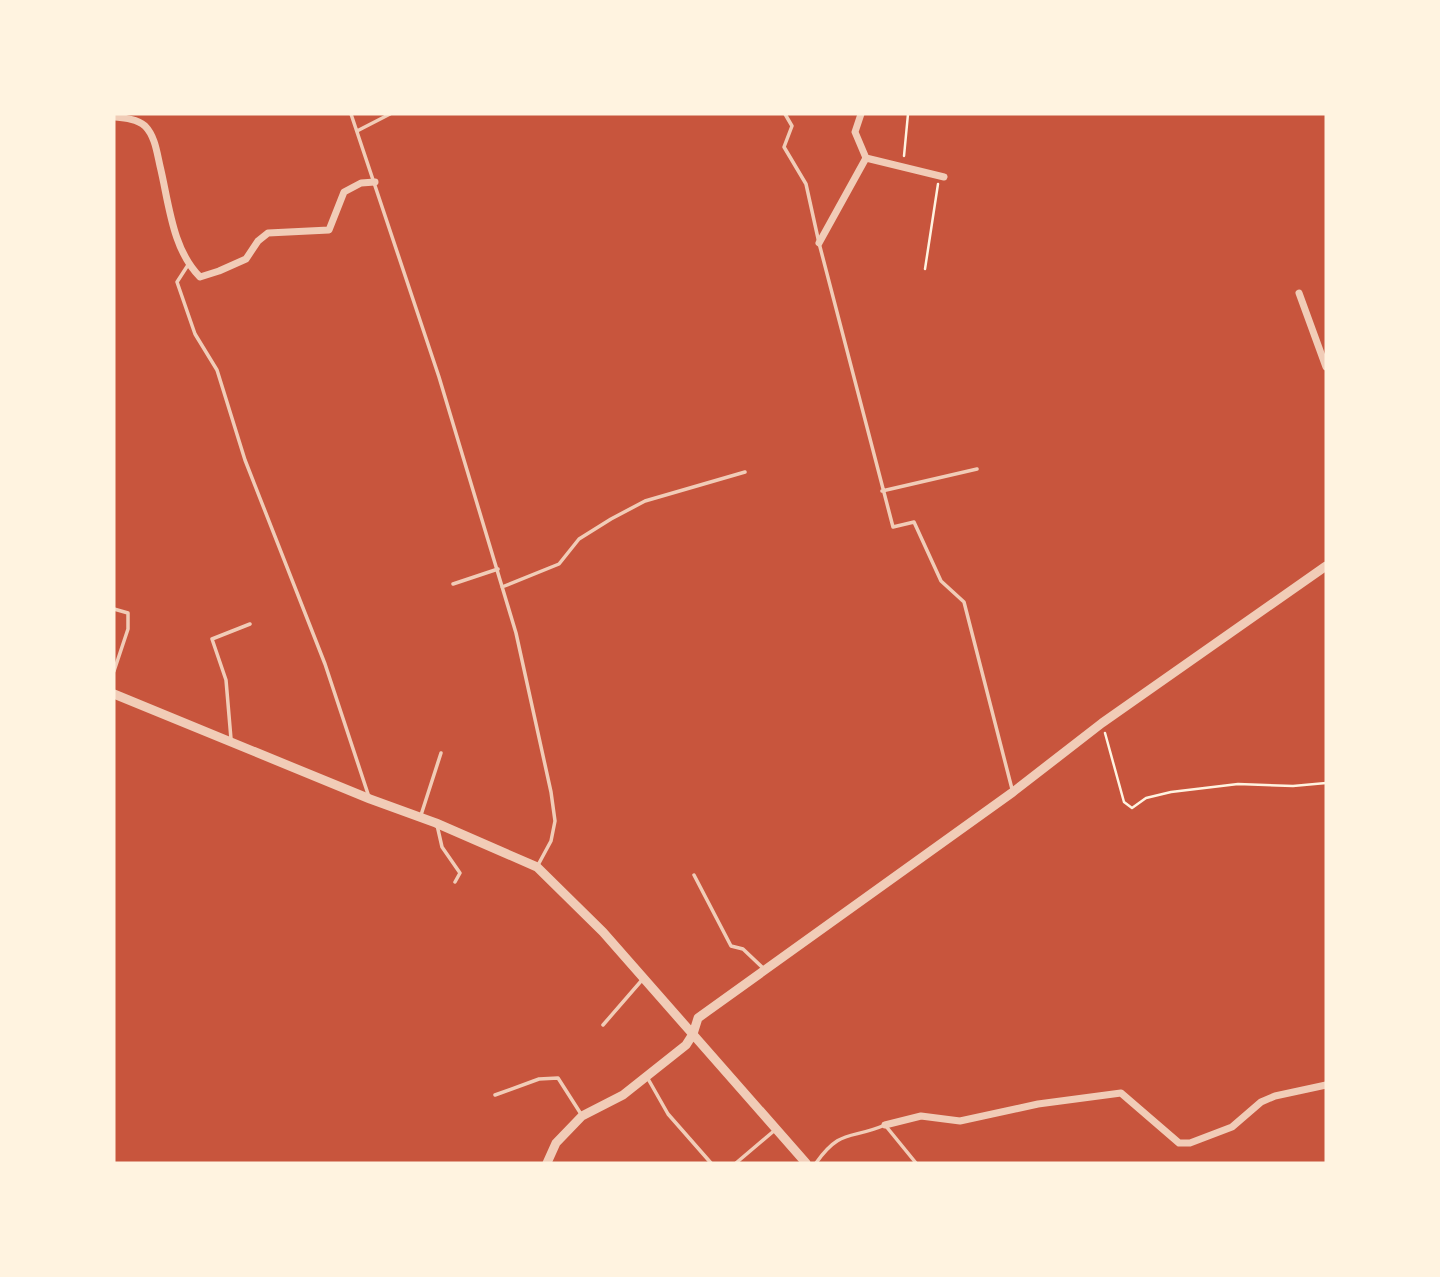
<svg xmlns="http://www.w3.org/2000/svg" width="1440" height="1277" viewBox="0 0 1440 1277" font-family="'Source Sans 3',sans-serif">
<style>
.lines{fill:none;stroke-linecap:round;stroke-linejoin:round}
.path{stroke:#fff3e0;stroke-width:2.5}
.service{stroke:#f1ccb7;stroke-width:3.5}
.minor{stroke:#f1ccb7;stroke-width:7}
.tertiary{stroke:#f1ccb7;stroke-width:9}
</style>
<rect width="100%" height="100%" fill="#c8553d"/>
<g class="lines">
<path class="path" d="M904,156L908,114
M925,269L938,184
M1105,733L1124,802L1132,808L1146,798L1171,792L1238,784L1293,786L1326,783"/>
<path class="service" d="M351,114L439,377L516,633L551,792L555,821L551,841L538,865
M785,114L792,126L784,147L806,184L819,243L893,527L914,522L941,581L964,602L1012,789
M357,131L390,114
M188,265L177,282L195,334L217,370L245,460L325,664L369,797
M882,491L977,469
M453,584L498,569
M502,587L559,564L579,539L611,519L645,501L745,472
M114,609L128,613V629L114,671
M231,739L226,680L212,639L250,624
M421,815L441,753
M437,825L442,847L460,873L455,882
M694,875L731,946L743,949L764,969
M603,1025L642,980
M647,1077L668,1114L711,1163
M495,1095L539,1079L558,1078L581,1114
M736,1163L775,1130
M816,1163C841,1128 850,1140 885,1125L916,1163"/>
<path class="minor" d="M861,114L855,132L866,158L944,177
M114,117C124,118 137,119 145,126C155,136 157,153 160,166C169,203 172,249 200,277L219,271L246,259L258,241L268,233L329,230L344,192L361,183L375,182
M819,243L866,158
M1299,293L1326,367
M885,1125L921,1116L960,1121L1038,1104L1121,1093L1179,1143H1190L1232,1127L1261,1102L1275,1096L1326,1085"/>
<path class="tertiary" d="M114,694L370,799L436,823L537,867L603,932L806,1163
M547,1163L556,1143L582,1116L623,1095L686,1045L693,1034L698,1018L1013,792L1102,723L1326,566"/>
</g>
<rect width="1440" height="1277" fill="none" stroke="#fff3e0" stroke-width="231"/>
</svg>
